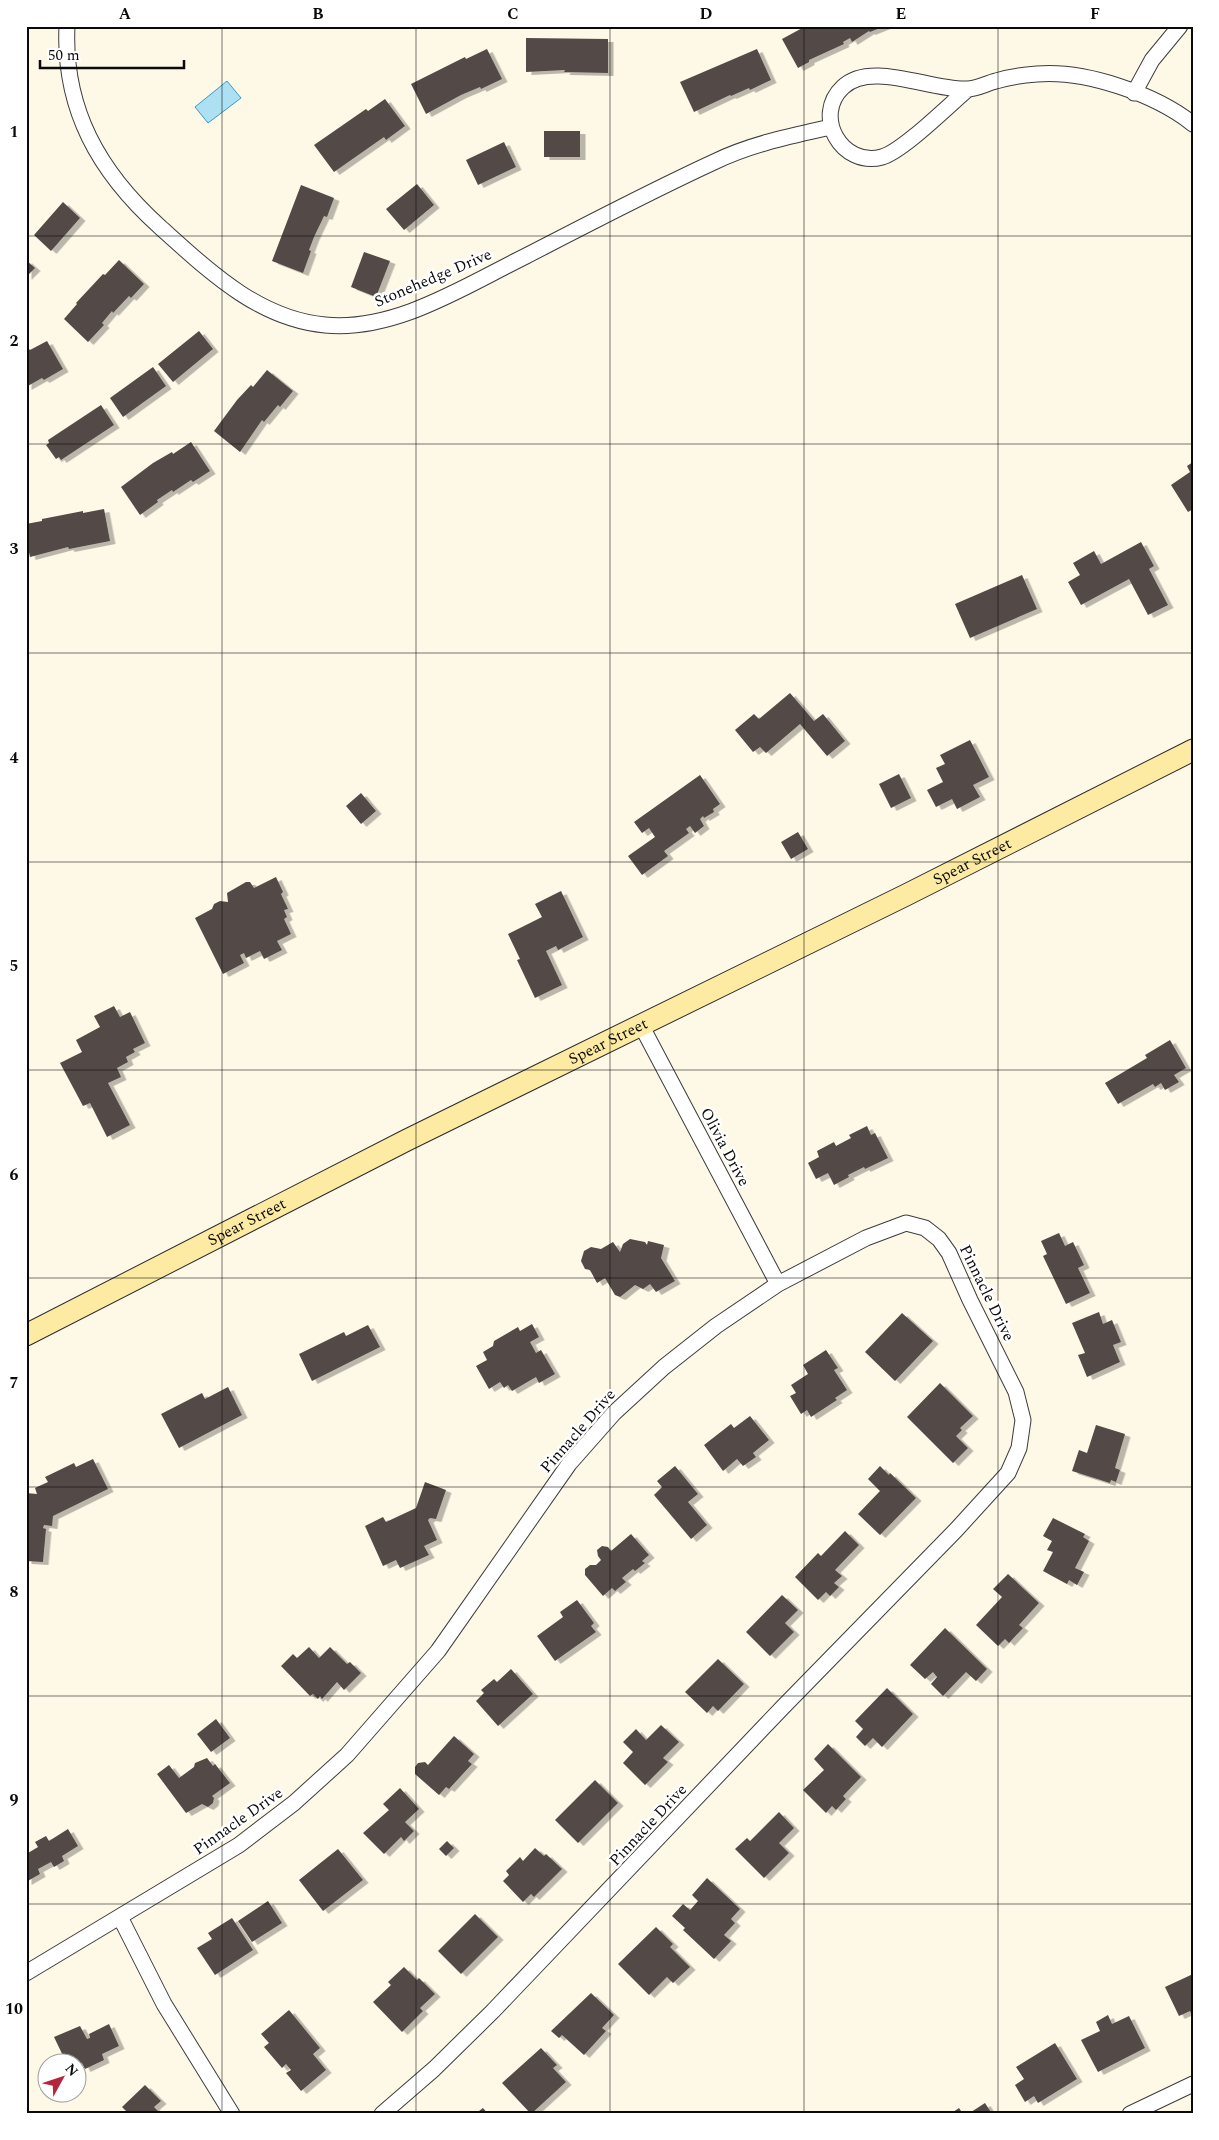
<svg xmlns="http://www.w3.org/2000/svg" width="1219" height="2140" viewBox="0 0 1219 2140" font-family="Spectral,serif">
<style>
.water{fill:#aee0f4;stroke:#379cc8}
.building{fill:#524a47;filter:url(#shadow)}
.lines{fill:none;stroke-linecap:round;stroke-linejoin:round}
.minor-casing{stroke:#3d3d3d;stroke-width:17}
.secondary-casing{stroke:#2c2c2c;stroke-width:23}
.minor{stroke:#fff;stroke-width:15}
.secondary{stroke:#fdeba4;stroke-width:21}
.grid{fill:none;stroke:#0a0a0a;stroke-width:1;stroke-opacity:0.55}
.labels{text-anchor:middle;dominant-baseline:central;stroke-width:5;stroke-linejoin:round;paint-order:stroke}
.street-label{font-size:16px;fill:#0a0a0a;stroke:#fff}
.neatline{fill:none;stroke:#0a0a0a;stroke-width:2}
.grid-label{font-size:16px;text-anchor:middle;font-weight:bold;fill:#0a0a0a}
</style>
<defs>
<filter id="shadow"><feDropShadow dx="5.5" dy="3" stdDeviation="0" flood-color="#0004"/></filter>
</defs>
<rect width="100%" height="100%" fill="#fef8e7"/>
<path class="water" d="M227,81L241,98L208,123L195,107Z"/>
<path class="building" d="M806,26H885L870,32L869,31L852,42L850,38L843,42L844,44L809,60V62L798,68L782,39Z
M526,38L608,39V73L564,72L565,70L526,72Z
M487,49L502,79L481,89L480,87L461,95L426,114L411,84L465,57L466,59Z
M757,49L771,80L750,90L749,88L731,96L730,95L694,112L680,82Z
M385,99L405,126L386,140L384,137L334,172L314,145L366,109L368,111Z
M544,131H580V157H544Z
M504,142L516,167L478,185L466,160Z
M417,184L434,205L404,230L386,209Z
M301,185L334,198L327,217L324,216L314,237L309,250L311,251L303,273L272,261Z
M63,202L80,218L51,251L34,235Z
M364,252L390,261L376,297L351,287Z
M26,260L35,268L26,277Z
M119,260L144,284L131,298L129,296L113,313L112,311L102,323L104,325L88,342L64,319L77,304L76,303L103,274L105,275Z
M199,331L213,349L173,382L158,364Z
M47,341L63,369L44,380L42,378L26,387V349L28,348L30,350Z
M153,367L166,386L123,417L110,398Z
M267,370L293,391L280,407L278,405L264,422L262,420L240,452L214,431L237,400L251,385L253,387Z
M101,405L114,425L61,460L59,457L56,459L46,445L49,443L48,440Z
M191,442L210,471L193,482L191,480L173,492L172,490L157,500L158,502L140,515L121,487L153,463L172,452L173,454Z
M1193,462V509L1188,512L1171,485L1190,472L1187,466Z
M104,509L110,541L69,549L68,547L30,557L26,538V524L42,521V519L83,511V513Z
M1141,542L1154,566L1149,569L1168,605L1148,615L1129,579L1081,605L1068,582L1080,575L1073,563L1094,551L1101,564Z
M1022,575L1037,609L970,638L955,604Z
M790,693L814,721L823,714L845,741L827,756L800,724L766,753L760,747L753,752L735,730L754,714L759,719Z
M970,740L989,777L973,785L980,797L957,809L952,799L936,807L927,790L943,782L936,768L945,764L940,755Z
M899,774L911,798L891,808L879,784Z
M700,775L720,804L713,809L714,812L704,818L703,816L700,819L704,826L695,833L690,826L686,829L689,833L664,851L668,856L642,875L628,856L655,837L649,828L642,833L634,822Z
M361,793L376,811L361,824L346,806Z
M798,832L808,849L791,859L781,842Z
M276,877L283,892L281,894L288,909L284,910L287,917L284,919L291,934L277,941L282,950L264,959L260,951L246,958L244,953L240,955L244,963L223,974L195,918L212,909L214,904L220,901L228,902L227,893L246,882H250L254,888Z
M561,891L583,937L558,950L556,946L546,951L562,985L535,998L517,960L520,959L508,934L542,917L535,904Z
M114,1006L120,1017L130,1012L145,1043L133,1049L135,1052L126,1057L128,1062L117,1068L121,1077L108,1083L130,1125L107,1137L90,1103L83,1106L60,1063L82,1052L76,1040L100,1027L94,1016Z
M1170,1040L1186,1068L1174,1075L1179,1082L1165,1090L1161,1083L1155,1087L1153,1084L1118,1104L1105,1083L1147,1058L1145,1055Z
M867,1126L871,1135L875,1133L888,1158L865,1169L864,1167L848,1175L849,1177L834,1185L828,1173L816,1179L808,1163L819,1157L817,1151L834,1142L836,1146L851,1138L849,1135Z
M1059,1233L1065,1246L1073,1242L1084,1265L1078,1268L1090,1293L1066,1304L1043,1256L1047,1254L1041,1241Z
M630,1239L645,1242L647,1245L648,1241L664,1245L661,1258L675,1281L656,1292L650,1284L643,1289L635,1285L620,1297L615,1295L605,1278L597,1283L590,1270L585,1269L581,1261L584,1251L591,1247L601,1249L613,1242L620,1252L623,1244Z
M1099,1312L1103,1324L1112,1320L1121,1342L1113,1345L1120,1362L1087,1377L1078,1355L1085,1353L1072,1323Z
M902,1313L933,1341L895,1381L865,1352Z
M532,1324L539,1337L530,1342L536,1353L541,1350L555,1374L539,1383L536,1377L512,1391L508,1385L504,1388L500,1382L489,1389L476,1366L487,1360L483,1352L493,1346L494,1341L518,1327L520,1331Z
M368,1325L380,1347L312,1381L299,1354L344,1332L346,1336Z
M826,1350L838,1368L834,1370L847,1390L835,1398L837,1400L811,1417L807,1410L801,1414L790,1396L796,1393L791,1385L808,1374L803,1365Z
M940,1383L973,1416L960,1428L962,1430L956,1436L968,1448L953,1463L907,1417Z
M228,1387L242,1415L179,1448L161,1414L202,1393L205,1399Z
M750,1416L769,1440L753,1453L756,1457L743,1466L737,1459L723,1471L704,1445L731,1424L734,1428Z
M1096,1425L1125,1434L1115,1468L1120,1470L1116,1482L1111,1480L1110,1483L1072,1471L1079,1450L1087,1453Z
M93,1459L108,1489L53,1516L52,1526L44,1525L43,1528L46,1529L43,1562L26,1561V1493L37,1494L35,1488L48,1482L45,1477L74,1463L76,1467Z
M675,1466L698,1494L688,1502L707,1525L691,1539L654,1495L662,1487L657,1481Z
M880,1466L889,1475L890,1473L916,1498L880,1535L858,1514L880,1491L868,1479Z
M425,1482L446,1490L436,1519L430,1518L428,1520L437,1540L424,1546L429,1555L400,1568L396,1560L383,1566L365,1526L383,1517L386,1522L416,1508Z
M1053,1518L1085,1534L1083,1537L1089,1541L1075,1568L1084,1572L1077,1585L1069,1580L1067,1584L1043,1571L1053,1552L1047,1550L1052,1541L1043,1536Z
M845,1531L859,1545L835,1570L842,1576L834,1583L839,1587L830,1596L826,1592L818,1600L795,1577L818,1553L821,1556Z
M631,1534L649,1555L642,1561L645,1563L635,1571L633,1569L622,1578L626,1582L615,1591L612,1588L603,1596L585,1575V1569L590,1565H596L601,1560L598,1556L597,1550L602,1546L608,1547L611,1551Z
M1008,1574L1039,1603L1019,1625L1023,1628L1009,1643L1005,1639L998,1646L976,1625L1002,1597L993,1589Z
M782,1595L798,1610L785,1623L794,1632L770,1656L746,1632Z
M577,1600L594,1623L591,1626L596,1632L555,1661L537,1636L563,1617L560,1612Z
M945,1628L987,1669L976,1681L966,1672L943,1696L931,1684L937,1677L933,1672L925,1679L910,1665Z
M309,1647L319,1658L330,1647L347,1664L350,1662L361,1673L344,1690L337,1682L322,1699L320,1696L318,1699L313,1694L310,1696L281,1666L293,1654L297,1658Z
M718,1659L744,1684L718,1711L713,1706L707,1713L685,1692Z
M511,1669L533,1694L498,1726L476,1701L484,1693L481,1690L494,1679L497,1682Z
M887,1688L913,1714L882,1747L873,1738L865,1746L856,1737L863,1729L855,1721Z
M216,1719L230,1738L211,1752L197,1734Z
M661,1725L679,1742L663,1758L668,1762L645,1785L623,1763L633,1752L623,1742L636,1729L646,1740Z
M454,1736L474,1754L468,1761L472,1764L449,1789L446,1787L439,1795L415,1774V1767L418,1763L425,1762L428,1765Z
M828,1744L861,1777L843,1796L846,1799L836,1810L832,1806L826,1813L803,1790L824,1770L814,1759Z
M207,1758L213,1766L215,1764L230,1783L212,1796L214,1798L213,1803L208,1807L202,1804L186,1813L157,1774L169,1765L179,1778L194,1767L195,1763Z
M595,1780L618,1803L578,1843L555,1820Z
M400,1788L419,1809L405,1822L414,1831L404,1841L401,1837L384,1854L363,1833L389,1810L383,1804Z
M779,1812L794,1828L779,1843L789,1853L764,1878L735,1849L747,1838L750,1841Z
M68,1829L78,1846L62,1856L64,1861L54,1867L51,1862L38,1869L40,1874L26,1882V1850L28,1853L38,1847L35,1842L46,1836L49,1841Z
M447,1841L454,1848L446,1856L439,1849Z
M535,1848L544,1856L546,1854L562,1869L534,1897L531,1894L523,1902L503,1881L509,1875L506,1871L520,1857L523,1861Z
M338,1849L363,1880L323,1911L299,1880Z
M707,1878L740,1909L731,1919L735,1923L724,1935L731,1941L714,1959L683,1930L685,1928L672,1916L683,1904L690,1910L698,1901L692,1895Z
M268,1901L282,1923L252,1942L238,1921Z
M475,1914L498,1937L461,1974L438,1951Z
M232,1918L253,1950L215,1975L197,1948L212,1939L208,1933Z
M656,1927L673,1944L670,1947L690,1967L673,1983L667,1977L649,1995L618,1964Z
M404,1967L417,1980L419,1978L435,1994L420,2008L423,2011L402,2032L373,2002L391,1985L388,1982Z
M1193,1974V2017L1190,2011L1179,2016L1165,1987Z
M591,1993L614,2015L602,2028L606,2031L584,2055L562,2035L559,2038L551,2031Z
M289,2010L320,2048L313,2054L326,2070L301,2091L286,2073L291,2070L286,2064L282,2068L264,2047L269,2043L261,2034Z
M1108,2015L1112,2024L1129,2016L1145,2048L1098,2072L1081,2040L1100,2031L1096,2022Z
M109,2024L119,2046L102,2054L104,2060L85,2069L82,2063L78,2065V2062H66L54,2037L80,2026L87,2039L90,2038L89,2034Z
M1055,2043L1077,2079L1038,2103L1034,2096L1025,2102L1015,2085L1024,2079L1016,2067Z
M541,2048L557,2065L553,2068L566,2082L531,2114L502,2083Z
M145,2085L161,2101L154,2107L161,2114H123L126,2111L122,2107Z
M985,2103L992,2114H968Z
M483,2108L488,2114H475Z
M959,2108L963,2114H950Z"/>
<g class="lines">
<defs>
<path id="minor" d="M67,26C63,109 99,172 160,227C208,270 258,319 325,325C395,332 465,286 526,256C588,224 651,191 714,162C751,144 791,136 831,127
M968,89C949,105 903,151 882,157C842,168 812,116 843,87C871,60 932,91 967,89C977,89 987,83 996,81C1009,77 1024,75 1037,74C1086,70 1155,94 1193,124
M1134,93L1152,60L1180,26
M641,1025L778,1284
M120,1917L164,2004L232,2114
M26,1973L239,1845L294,1803L347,1755L438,1651L569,1464L614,1413L664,1367L716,1326L778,1284L866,1238L906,1223L925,1228L939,1239L949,1253L970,1300L1016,1392L1023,1420L1019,1448L1008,1473L956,1530L782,1708L493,2011L434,2069L382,2114
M1130,2114L1193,2084"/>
<g id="secondary">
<path id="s1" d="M26,1335L407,1140L906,895L1193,750"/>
</g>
</defs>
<use href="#minor" class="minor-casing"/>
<use href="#secondary" class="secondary-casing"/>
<use href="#minor" class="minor"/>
<use href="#secondary" class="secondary"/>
</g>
<path class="grid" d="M222,26V2114M416,26V2114M610,26V2114M804,26V2114M998,26V2114M26,236H1193M26,444H1193M26,653H1193M26,862H1193M26,1070H1193M26,1278H1193M26,1487H1193M26,1696H1193M26,1904H1193"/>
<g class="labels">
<g class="street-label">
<text transform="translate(433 278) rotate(-23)">Stonehedge Drive</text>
<text stroke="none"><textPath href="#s1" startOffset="1058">Spear Street</textPath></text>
<text stroke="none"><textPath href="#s1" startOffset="652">Spear Street</textPath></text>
<text transform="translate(725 1147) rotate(62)">Olivia Drive</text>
<text stroke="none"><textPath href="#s1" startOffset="248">Spear Street</textPath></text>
<text transform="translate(987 1293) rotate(64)">Pinnacle Drive</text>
<text transform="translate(578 1431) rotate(-49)">Pinnacle Drive</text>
<text transform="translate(238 1821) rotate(-35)">Pinnacle Drive</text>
<text transform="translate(648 1825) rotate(-47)">Pinnacle Drive</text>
</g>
</g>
<rect width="1219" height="2140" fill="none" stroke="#ffffff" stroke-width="55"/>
<g transform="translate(62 2078) rotate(50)"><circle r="24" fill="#ffffff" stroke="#9d9d9d"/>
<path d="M0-4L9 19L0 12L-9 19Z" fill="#b4273b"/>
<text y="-8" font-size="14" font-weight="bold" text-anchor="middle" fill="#0a0a0a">N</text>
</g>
<path d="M40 60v8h144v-8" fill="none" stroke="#0a0a0a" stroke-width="2.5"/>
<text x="48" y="60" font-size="15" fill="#0a0a0a" stroke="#ffffff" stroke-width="4" paint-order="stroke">50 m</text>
<rect x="28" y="28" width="1164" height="2084" class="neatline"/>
<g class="grid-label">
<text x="125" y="19">A</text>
<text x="318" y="19">B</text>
<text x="513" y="19">C</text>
<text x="706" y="19">D</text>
<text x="901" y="19">E</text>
<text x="1095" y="19">F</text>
<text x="14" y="137">1</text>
<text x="14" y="346">2</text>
<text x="14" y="554">3</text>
<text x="14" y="763">4</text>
<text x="14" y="971">5</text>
<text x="14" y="1180">6</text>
<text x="14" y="1388">7</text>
<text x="14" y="1597">8</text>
<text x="14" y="1805">9</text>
<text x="14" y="2014">10</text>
</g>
</svg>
